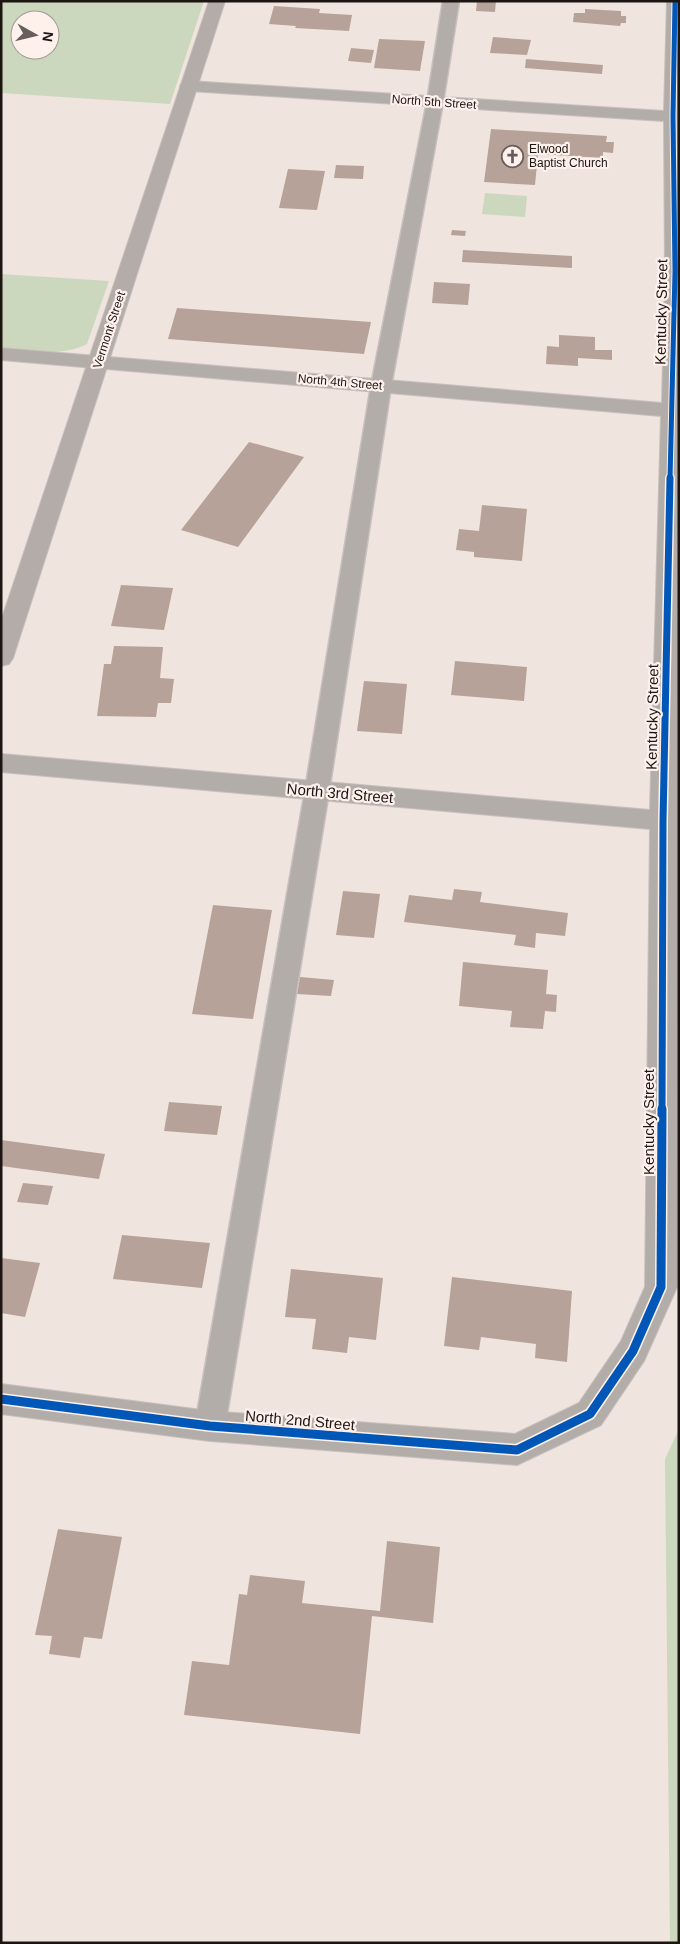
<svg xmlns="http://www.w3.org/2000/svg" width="680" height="1944" viewBox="0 0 680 1944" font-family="Helvetica,sans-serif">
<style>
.green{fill:#cbd8bd;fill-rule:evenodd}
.building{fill:#b7a299}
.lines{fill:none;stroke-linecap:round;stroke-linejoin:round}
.lane-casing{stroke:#c8c0bc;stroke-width:3}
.street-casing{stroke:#c8c0bc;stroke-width:2}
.secondary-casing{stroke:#c8c0bc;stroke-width:2}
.lane{fill:#b3ada9;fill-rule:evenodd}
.street{fill:#b3ada9;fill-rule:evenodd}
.secondary{fill:#b4aca8;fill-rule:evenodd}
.cycleway-far2-casing{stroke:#fef0ea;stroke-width:7}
.cycleway-far1-casing{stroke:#fef0ea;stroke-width:10}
.cycleway-casing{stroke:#fef0ea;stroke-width:12}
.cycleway-far2{stroke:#0057b8;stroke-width:5}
.cycleway-far1{stroke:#0057b8;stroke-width:7}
.cycleway{stroke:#0057b8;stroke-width:9}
.labels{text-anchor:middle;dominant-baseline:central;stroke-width:4.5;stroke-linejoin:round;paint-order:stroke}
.far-street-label{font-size:12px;fill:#1d1512;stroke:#fef0ea}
.far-poi-label{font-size:12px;fill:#1d1512;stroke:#fef0ea;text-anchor:start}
.street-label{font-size:15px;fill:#1d1512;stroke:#fef0ea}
</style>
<rect width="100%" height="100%" fill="#f0e4df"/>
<path class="green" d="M1,1H204L170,104L1,93ZM20,20H50V50H20Z
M485,193L527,196L525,217L482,214Z
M1,274L109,281L87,344C62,357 29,351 1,350Z
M679,1429V1943H670L665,1459Z"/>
<path class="building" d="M477,1H496L495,12L476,11Z
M274,6L320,9L319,13L352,15L349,31L295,28L296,26L269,24Z
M585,9L621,11V16H626V23H621L620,26L573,22L574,13H585Z
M493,37L531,40L527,55L490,53Z
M379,39L425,41L420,71L374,68Z
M351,48L374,50L371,63L348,61Z
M526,59L603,65L602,74L525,68Z
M491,129L607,136L606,142H614L613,153L603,152V158L538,154L535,185L484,182Z
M336,165L364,166L363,179L334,178Z
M288,169L325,171L317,210L279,208Z
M452,230L466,231L465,236L451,235Z
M463,250L572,256V268L462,262Z
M434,282L470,284L468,305L432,303Z
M177,308L371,322L364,354L168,339Z
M559,335L595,337V350H612V360L578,358V366L546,364L547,346L559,347Z
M249,442L304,457L238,547L181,530Z
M482,505L527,509L522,561L474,557V552L456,550L459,529L479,531Z
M121,585L173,588L164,630L111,626Z
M114,646L163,647L160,678L174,679L171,703H158L156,717L97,716L104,664H111Z
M455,661L527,667L524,701L451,695Z
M364,681L407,684L402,734L357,731Z
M454,889L482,892L480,902L568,913L565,936L536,933L535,948L514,945L516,935L404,922L409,895L452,900Z
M343,891L380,894L374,938L336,935Z
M213,905L272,910L253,1019L192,1014Z
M463,962L548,970L546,994L557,995L556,1012L545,1011L543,1029L510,1027L512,1011L459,1006Z
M300,977L334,980L331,996L297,994Z
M169,1102L222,1106L217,1135L164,1131Z
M1,1140L105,1154L99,1179L1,1166Z
M23,1183L53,1186L48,1205L17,1202Z
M122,1235L210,1243L202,1288L113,1279Z
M1,1258L40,1263L25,1317L1,1313Z
M291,1269L383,1278L376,1340L349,1337L347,1353L312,1349L316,1319L285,1317Z
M452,1277L572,1291L567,1362L535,1358L536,1344L481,1337L479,1350L444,1346Z
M58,1529L122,1537L102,1639L84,1637L80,1658L49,1654L52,1636L35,1635Z
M387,1541L440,1547L433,1623L372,1616L360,1734L184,1715L192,1661L229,1665L239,1594L247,1595L250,1575L305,1581L302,1603L380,1611Z"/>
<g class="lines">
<defs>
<path id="lane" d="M443,1H459L443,102L391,386L329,791L225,1426L220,1436L210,1440L200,1436L195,1426L305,791L371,386L427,102Z"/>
<path id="street" d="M667,1H679L677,1287L644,1361L601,1425L517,1465L210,1441L1,1414V1384L210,1411L515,1434L579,1403L621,1341L645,1287L650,829L1,772V754L650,810L661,416L1,360V348L662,403L665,271L664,121L189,91L183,90L180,86L183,82L189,81L664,111Z"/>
<path id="secondary" d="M209,1H225L13,658L9,664L1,666V621Z"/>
</defs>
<use href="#lane" class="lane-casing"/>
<use href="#street" class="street-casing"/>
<use href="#secondary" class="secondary-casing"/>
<use href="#lane" class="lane"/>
<use href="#street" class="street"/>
<use href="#secondary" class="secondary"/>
<defs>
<path id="cycleway-far2" d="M670,479L675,271L673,116L675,1"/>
<path id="cycleway-far1" d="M662,1111L663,821L670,478"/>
<path id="cycleway" d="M1,1399L210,1426L517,1450L590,1414L633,1351L661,1287L662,1109"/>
</defs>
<use href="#cycleway-far2" class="cycleway-far2-casing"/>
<use href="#cycleway-far1" class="cycleway-far1-casing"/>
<use href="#cycleway" class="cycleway-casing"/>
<use href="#cycleway-far2" class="cycleway-far2"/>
<use href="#cycleway-far1" class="cycleway-far1"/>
<use href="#cycleway" class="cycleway"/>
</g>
<defs>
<symbol id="church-ring" viewBox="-11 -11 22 22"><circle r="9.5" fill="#fef0ea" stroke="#675d5a" stroke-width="1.5"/><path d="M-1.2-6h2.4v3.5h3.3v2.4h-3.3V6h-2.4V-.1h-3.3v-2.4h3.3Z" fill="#675d5a"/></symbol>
</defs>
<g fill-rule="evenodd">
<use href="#church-ring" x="500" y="144" width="25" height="25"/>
</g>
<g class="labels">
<g class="far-street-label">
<text transform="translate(434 102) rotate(4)">North 5th Street</text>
<text transform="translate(109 330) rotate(-72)">Vermont Street</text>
<text transform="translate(340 382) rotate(5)">North 4th Street</text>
</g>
<g class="far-poi-label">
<text x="529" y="149">Elwood<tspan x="529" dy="14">Baptist Church</tspan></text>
</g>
<g class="street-label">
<text transform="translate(661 312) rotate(-89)">Kentucky Street</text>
<text transform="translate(652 717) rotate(-89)">Kentucky Street</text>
<text transform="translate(340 793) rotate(5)">North 3rd Street</text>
<text transform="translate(648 1122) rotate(-90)">Kentucky Street</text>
<text transform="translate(300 1420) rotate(5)">North 2nd Street</text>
</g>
</g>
<rect width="680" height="1944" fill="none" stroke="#1d1512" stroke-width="5"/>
<g transform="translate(35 35) rotate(98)"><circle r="24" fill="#fef0ea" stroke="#a49894"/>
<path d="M0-4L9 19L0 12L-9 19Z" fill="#675d5a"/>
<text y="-8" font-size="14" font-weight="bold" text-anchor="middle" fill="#1d1512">N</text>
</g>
</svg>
